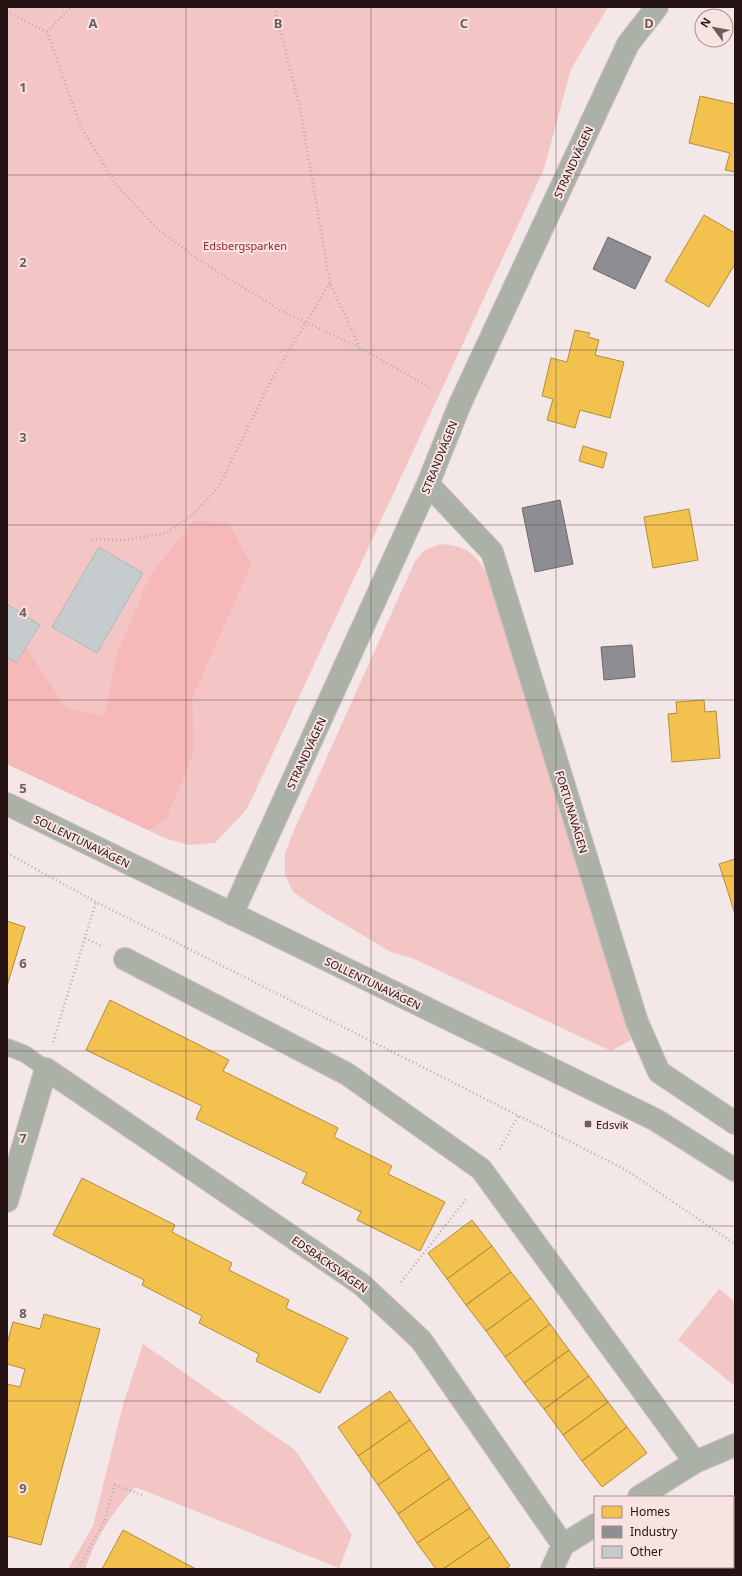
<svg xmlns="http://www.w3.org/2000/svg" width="742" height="1576" viewBox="0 0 742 1576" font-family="'Noto Sans',sans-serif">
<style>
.green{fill:#f3c5c4}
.forest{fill:#f6b8b8}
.homes{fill:#f2c14e;stroke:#b48d3c}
.industry{fill:#8d8d92;stroke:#6e686c}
.building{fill:#c6cccd;stroke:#b1b7b7}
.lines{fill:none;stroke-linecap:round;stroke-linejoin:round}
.service-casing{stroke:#cec2c2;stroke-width:18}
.minor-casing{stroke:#cec2c2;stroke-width:24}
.tertiary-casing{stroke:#cec2c2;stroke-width:24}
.path{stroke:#b1b0ab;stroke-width:2.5;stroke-dasharray:1 3;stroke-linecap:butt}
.service{stroke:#abb1a7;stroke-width:16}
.minor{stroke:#abb1a7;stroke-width:22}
.tertiary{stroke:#abb1a7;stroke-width:22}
.grid{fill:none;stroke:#6d5d5d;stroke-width:1;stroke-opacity:0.55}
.poi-dot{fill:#6d5d5d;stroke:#f9e2e2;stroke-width:1.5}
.labels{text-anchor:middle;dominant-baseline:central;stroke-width:4;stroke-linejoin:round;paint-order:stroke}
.street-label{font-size:11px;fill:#251313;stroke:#f9e2e2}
.park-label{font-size:11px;fill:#9b2531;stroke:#f9e2e2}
.poi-label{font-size:11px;fill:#251313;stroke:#f9e2e2;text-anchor:start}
.grid-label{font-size:13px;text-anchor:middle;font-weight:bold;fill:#6d5d5d;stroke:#f9e2e2;stroke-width:4;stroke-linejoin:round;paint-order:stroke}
</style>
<rect width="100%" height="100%" fill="#f4e7e7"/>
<path class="green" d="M7,7H608L571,69L544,169L247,809L215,843L189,845L167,839L7,764Z
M441,544C469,547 474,553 488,575L631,1040L611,1051L412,958L391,952L312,905L293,892L285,874V854L291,837L415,561L425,550Z
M719,1289L735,1302V1386L678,1340Z
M143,1344L295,1450L352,1535L339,1568L135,1487C114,1510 95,1539 85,1569H68L93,1526L123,1405Z"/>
<path class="forest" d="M193,521L229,523L251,565L192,698L194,752L166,819L148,830L7,764V657L16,663L26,648L66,708L104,717L118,651L150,576Z"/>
<path class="homes" d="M700,96L735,104V172L725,170L730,153L689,143Z
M704,215L735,233V264L709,307L665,281Z
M575,330L590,333L588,337L599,340L595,355L624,362L610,418L580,410L575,428L547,420L553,399L542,396L551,358L567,362Z
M583,446L607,453L603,468L579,461Z
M689,509L698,560L653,568L644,517Z
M704,700L705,712L716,711L720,758L672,762L668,714L677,713L676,702Z
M735,859V914L719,864Z
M7,921L25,927L7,986Z
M110,1000L229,1060L223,1071L338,1128L334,1137L392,1166L388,1174L445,1202L420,1251L357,1220L361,1212L302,1183L307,1173L196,1119L202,1106L86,1050Z
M82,1178L175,1225L172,1232L232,1263L229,1270L289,1300L286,1308L348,1338L320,1393L256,1361L259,1354L199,1323L202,1316L142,1285L144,1280L53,1235Z
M472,1220L492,1246L447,1279L428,1253Z
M492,1246L511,1272L466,1305L447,1279Z
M511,1272L531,1298L486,1331L466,1305Z
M531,1298L550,1324L505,1357L486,1331Z
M44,1314L100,1329L41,1545L7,1536V1384L20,1387L25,1369L7,1364V1344L13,1322L40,1329Z
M550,1324L569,1350L524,1383L505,1357Z
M569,1350L589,1376L544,1409L524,1383Z
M589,1376L608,1402L563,1435L544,1409Z
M390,1391L410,1420L358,1456L338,1427Z
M608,1402L627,1427L582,1461L563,1435Z
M410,1420L430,1449L378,1485L358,1456Z
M627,1427L647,1453L602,1487L582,1461Z
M430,1449L450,1478L398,1514L378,1485Z
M450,1478L470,1508L417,1543L398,1514Z
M470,1508L490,1537L443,1569H436L417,1543Z
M123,1530L196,1569H102Z
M490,1537L510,1566L505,1569H443Z"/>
<path class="industry" d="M608,237L651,257L635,289L593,269Z
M560,500L573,564L535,572L522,508Z
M632,645L635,677L604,680L601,647Z"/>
<path class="building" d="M99,547L143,573L97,653L52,627Z
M7,604L40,625L16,663L7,657Z"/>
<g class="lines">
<defs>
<path id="service" d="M7,1047L25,1054L46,1069"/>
<path id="minor" d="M428,484L492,552L637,1022L659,1072L735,1123
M232,914L428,484L460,404L628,44L657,7
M125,959L347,1074L481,1169L695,1462
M7,1201L46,1069L361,1284L421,1340L563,1545L552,1569
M639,1497L695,1462L735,1445
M563,1545L595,1525"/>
<path id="tertiary" d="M7,804L656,1120L735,1170"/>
</defs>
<use href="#service" class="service-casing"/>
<use href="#minor" class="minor-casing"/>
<use href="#tertiary" class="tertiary-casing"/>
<path class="path" d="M274,7L299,103L330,283L360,348
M7,12L47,32L81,127L117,186L159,230L199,260L280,310L360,348L431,388
M47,32L71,7
M92,539L126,540L166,533L193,514L218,488L273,377L330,283
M7,853L96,902L626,1170L735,1244
M85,938L101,946
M53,1042L96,902
M500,1149L518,1116
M401,1282L467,1198
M78,1569L104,1522L115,1485L145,1496"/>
<use href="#service" class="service"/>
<use href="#minor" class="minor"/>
<use href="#tertiary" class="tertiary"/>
</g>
<path class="grid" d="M186,7V1569M371,7V1569M556,7V1569M7,175H735M7,350H735M7,525H735M7,700H735M7,876H735M7,1051H735M7,1226H735M7,1401H735"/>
<rect class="poi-dot" x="584" y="1120" width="8" height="8" rx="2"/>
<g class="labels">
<g class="street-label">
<text transform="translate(573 162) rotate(-65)">STRANDVÄGEN</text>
<text transform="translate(439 457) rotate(-68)">STRANDVÄGEN</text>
<text transform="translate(306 753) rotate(-65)">STRANDVÄGEN</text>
<text transform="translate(572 812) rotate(73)">FORTUNAVÄGEN</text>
<text transform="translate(82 841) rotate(26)">SOLLENTUNAVÄGEN</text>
<text transform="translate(373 983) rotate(26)">SOLLENTUNAVÄGEN</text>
<text transform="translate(330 1264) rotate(35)">EDSBÄCKSVÄGEN</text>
</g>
<g class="park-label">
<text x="245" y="245">Edsbergsparken</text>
</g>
<g class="poi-label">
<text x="596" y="1124">Edsvik</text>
</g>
</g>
<g class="grid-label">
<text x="93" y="28">A</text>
<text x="278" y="28">B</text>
<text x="464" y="28">C</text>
<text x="649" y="28">D</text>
<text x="23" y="92">1</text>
<text x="23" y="267">2</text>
<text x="23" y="442">3</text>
<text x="23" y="617">4</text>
<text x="23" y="793">5</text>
<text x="23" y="968">6</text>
<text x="23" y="1143">7</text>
<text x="23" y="1318">8</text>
<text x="23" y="1493">9</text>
</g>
<rect width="742" height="1576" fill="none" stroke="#251313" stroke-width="16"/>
<rect x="594" y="1496" width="140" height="72" fill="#f9e2e2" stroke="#a48f8f"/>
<rect x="602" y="1506" width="20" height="12" fill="#f2c14e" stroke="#a48f8f"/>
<text x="630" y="1516" font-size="12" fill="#251313">Homes</text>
<rect x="602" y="1526" width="20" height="12" fill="#8d8d92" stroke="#a48f8f"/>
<text x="630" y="1536" font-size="12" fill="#251313">Industry</text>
<rect x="602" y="1546" width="20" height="12" fill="#c6cccd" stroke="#a48f8f"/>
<text x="630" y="1556" font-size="12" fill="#251313">Other</text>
<g transform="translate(714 28) rotate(302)"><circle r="19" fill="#f9e2e2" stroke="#a48f8f"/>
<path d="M0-3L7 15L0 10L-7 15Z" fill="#6d5d5d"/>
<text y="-6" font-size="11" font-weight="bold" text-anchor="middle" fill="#251313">N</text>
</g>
</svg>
